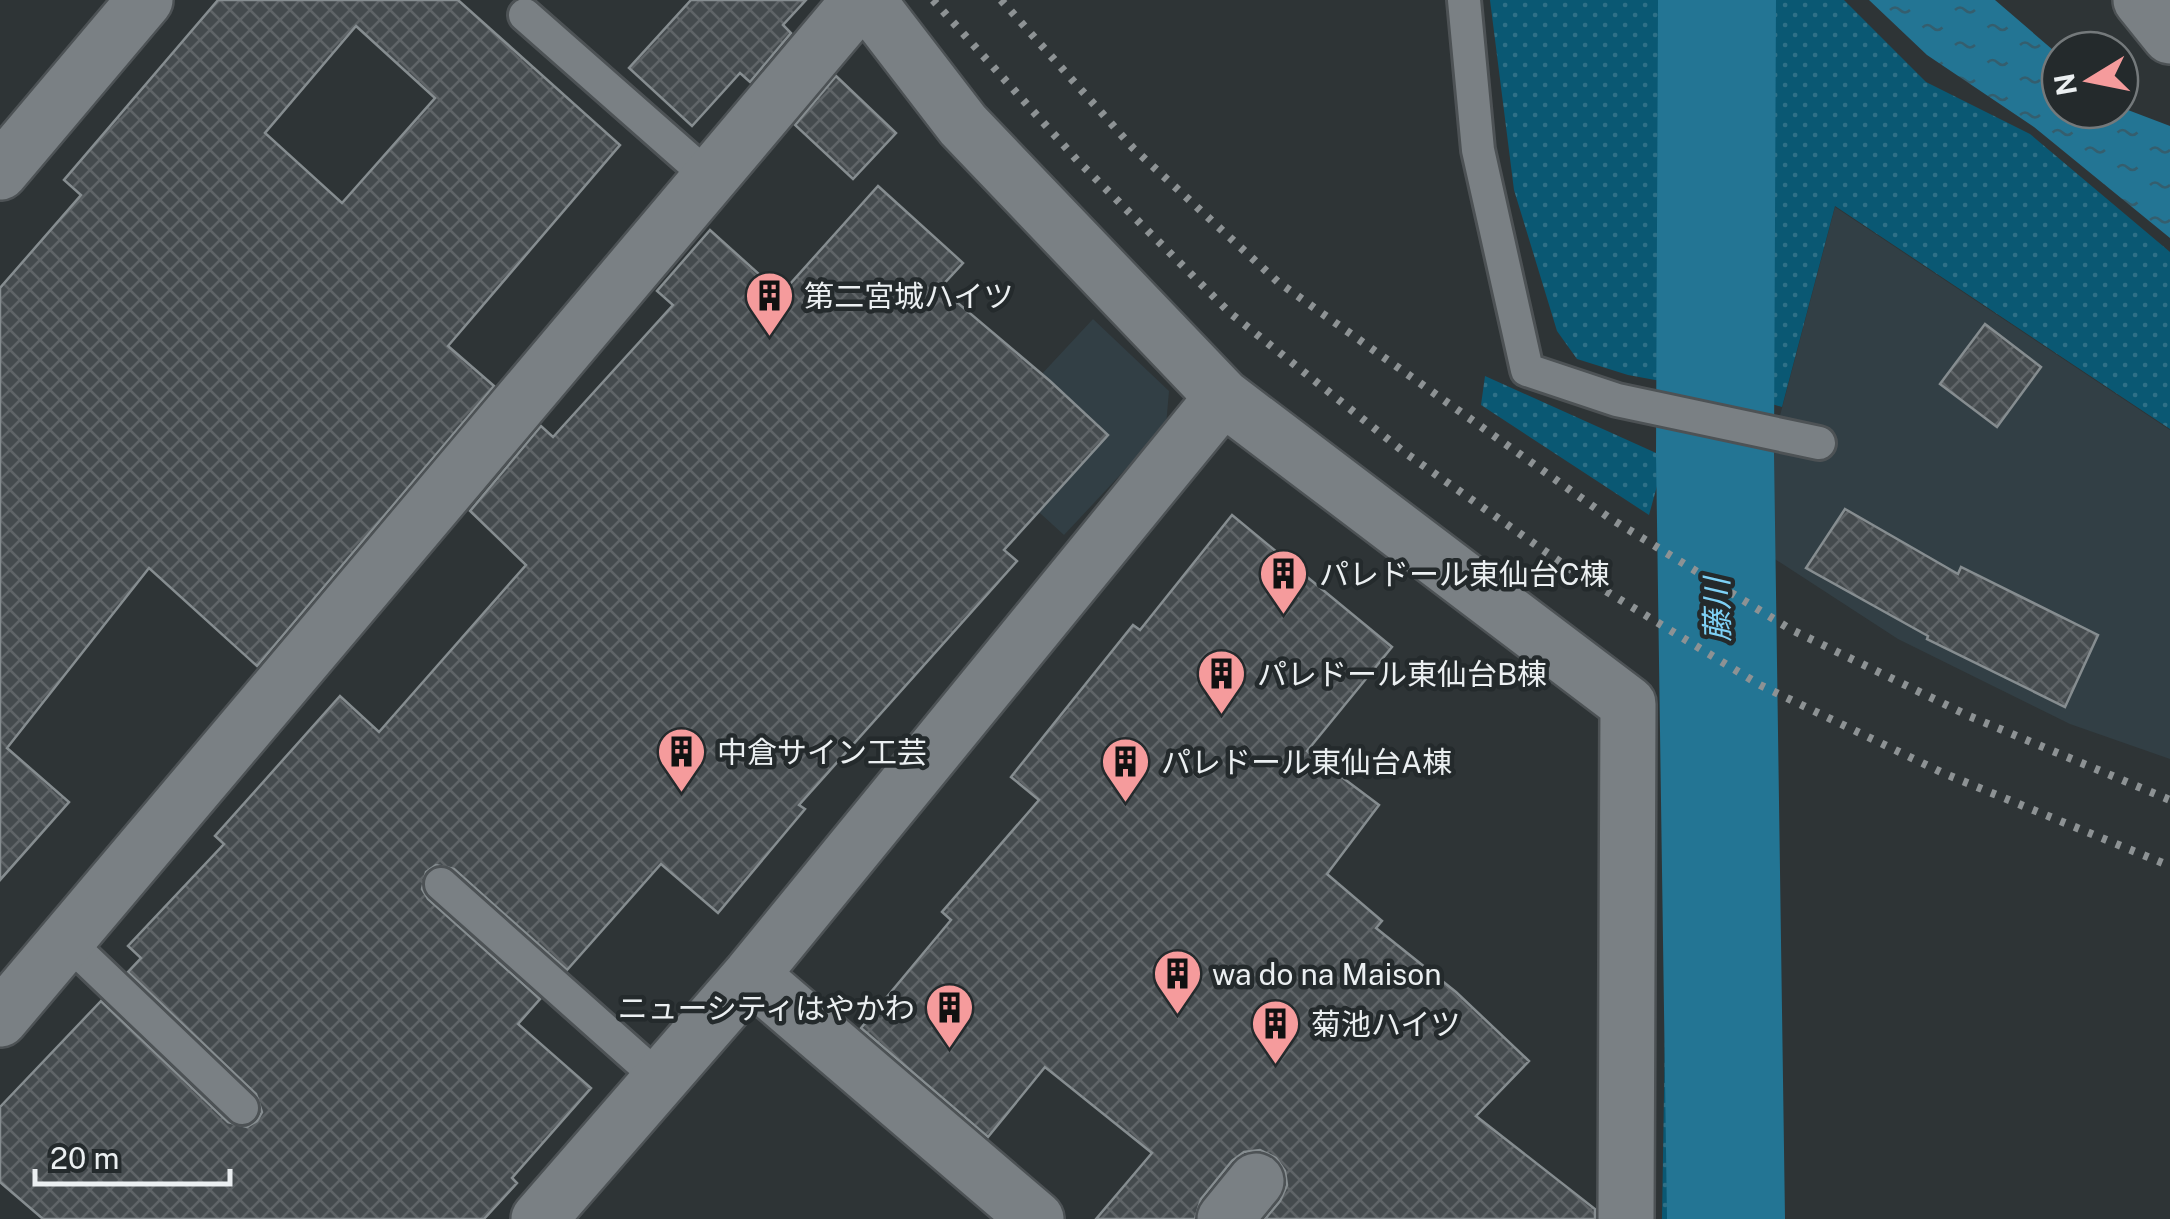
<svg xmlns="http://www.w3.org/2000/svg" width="2170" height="1219" viewBox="0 0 2170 1219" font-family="'Public Sans','Noto Sans JP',sans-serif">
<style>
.built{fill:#323f45}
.grass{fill:url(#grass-dots)}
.water{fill:url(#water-ripples)}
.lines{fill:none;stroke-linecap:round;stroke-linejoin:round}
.river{stroke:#237594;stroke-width:118}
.building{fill:url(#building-cross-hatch);stroke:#868d90;stroke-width:2.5;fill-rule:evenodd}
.lane-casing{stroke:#4d5255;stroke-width:38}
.street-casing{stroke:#4d5255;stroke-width:60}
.lane{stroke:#7a8084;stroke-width:32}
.street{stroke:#7a8084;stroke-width:55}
.rail{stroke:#8d9294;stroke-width:8;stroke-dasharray:5 10;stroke-linecap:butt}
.labels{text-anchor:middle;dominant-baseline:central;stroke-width:9;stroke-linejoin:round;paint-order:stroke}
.poi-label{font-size:30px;fill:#ebeff1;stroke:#242a2c;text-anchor:start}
.water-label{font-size:32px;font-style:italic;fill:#7ed1f6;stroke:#242a2c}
</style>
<defs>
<pattern id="grass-dots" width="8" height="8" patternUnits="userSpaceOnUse" patternTransform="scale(2.5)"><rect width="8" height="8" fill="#0a5873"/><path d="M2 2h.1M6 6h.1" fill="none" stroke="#2e7087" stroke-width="1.8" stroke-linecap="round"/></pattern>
<pattern id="water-ripples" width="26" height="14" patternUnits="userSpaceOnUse" patternTransform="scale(2.5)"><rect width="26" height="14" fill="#237594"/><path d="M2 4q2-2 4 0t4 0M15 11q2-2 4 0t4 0" fill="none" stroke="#345e6e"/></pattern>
<pattern id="building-cross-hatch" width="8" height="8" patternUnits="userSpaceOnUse" patternTransform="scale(2.5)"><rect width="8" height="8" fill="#454b4e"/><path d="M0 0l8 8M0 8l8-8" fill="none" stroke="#606568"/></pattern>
</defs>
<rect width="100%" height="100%" fill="#2e3436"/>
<path class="built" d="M1835,207L2170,430V759L2070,724L1898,639L1747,541Z
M1093,319L1169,391L1166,426L1064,535L971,450Z"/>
<path class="grass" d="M1490,0H1693L1677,384L1628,375L1577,359L1557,331L1514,190Z
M1728,0H1844L1926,82L2030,134L2170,252V429L1835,206L1782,407L1733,392Z
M1485,376L1665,457L1649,515L1481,405Z
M1690,760H1711L1709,1219H1662L1668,842L1675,774Z"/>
<path class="water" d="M1869,0H1995L2060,56V110H2120V107L2170,126V238L2034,127L1927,55Z"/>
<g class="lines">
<path class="river" d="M1717,0L1715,453L1726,1219"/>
</g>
<path class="building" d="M218,0H458L620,145L448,346L494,386L257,666L149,568L7,748L69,802L0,880V288L81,195L64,180ZM356,26L435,98L342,203L265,133Z
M691,0H806L783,25L791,33L750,82L740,73L692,126L629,68Z
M836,76L896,133L853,179L795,125Z
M878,186L963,263L940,288L1050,381L1108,435L1004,550L1017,561L799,805L805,809L718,913L661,864L567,970L454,869L436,865L426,872L422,889L428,899L540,999L518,1024L591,1088L512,1178L517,1183L484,1219H43L0,1182V1107L101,1001L228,1122L247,1127L257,1121L262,1112L256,1094L128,972L141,958L128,946L224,844L215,836L340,696L379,732L526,565L470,511L541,426L553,437L673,305L657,291L710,230L781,294Z
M1985,324L2041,367L1997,427L1940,384Z
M1845,509L1958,574L1961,567L2098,635L2065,707L1927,639L1928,636L1806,568Z
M1232,515L1392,647L1307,751L1379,805L1327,874L1382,921L1376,928L1456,992L1529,1061L1476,1116L1595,1209V1219H1265L1280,1201L1287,1185L1285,1171L1276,1158L1260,1150L1244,1152L1232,1161L1201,1199L1195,1219H1096L1152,1153L1045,1067L988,1137L861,1028L951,920L942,912L1039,800L1011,777L1133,625L1140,630Z"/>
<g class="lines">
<defs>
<path id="lane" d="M1464,0L1478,150L1527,370L1617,400L1819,443
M525,15L710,178
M441,884L660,1079
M66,940L242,1108"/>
<path id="street" d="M2141,0L2170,36
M0,172L145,0
M1223,397L1628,704L1626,1219
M751,975L1036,1219
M0,1019L860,0
M539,1219L751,975L1223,397L963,125L867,0
M1225,1219L1256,1181"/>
</defs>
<use href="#lane" class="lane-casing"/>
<use href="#street" class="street-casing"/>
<use href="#lane" class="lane"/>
<use href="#street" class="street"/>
<path class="rail" d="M933,0L1077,160L1230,313L1404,452L1573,571L1760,685L1943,773L2170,866
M1001,0L1133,148L1278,282L1608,517L1790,629L1969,716L2170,800"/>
</g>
<defs>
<symbol id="building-pin" viewBox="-11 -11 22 30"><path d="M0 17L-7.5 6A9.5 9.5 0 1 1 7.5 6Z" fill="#f59b9c" stroke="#242a2c"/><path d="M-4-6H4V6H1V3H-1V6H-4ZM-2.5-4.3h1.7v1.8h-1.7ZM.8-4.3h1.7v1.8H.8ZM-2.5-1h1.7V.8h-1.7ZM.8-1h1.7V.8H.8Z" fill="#111"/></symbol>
</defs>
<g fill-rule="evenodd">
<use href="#building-pin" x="742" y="268" width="55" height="75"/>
<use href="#building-pin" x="1256" y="546" width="55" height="75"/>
<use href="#building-pin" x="1194" y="646" width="55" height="75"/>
<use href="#building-pin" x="654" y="724" width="55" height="75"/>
<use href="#building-pin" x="1098" y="734" width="55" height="75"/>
<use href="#building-pin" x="1150" y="946" width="55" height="75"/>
<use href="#building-pin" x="922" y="980" width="55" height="75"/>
<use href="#building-pin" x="1248" y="996" width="55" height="75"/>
</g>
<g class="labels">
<g class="poi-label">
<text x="804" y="296">第二宮城ハイツ</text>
<text x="1319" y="574">パレドール東仙台C棟</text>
<text x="1257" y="674">パレドール東仙台B棟</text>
<text x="717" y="752">中倉サイン工芸</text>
<text x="1161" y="762">パレドール東仙台A棟</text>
<text x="1212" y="974">wa do na Maison</text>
<text x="915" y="1008" text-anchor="end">ニューシティはやかわ</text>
<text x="1311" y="1024">菊池ハイツ</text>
</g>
<g class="water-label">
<text transform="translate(1717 610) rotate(-91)">藤川</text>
</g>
</g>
<g transform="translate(2090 80) rotate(260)"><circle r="48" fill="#242a2c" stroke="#74797b" stroke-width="2.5"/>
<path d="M0-8L18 38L0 25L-18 38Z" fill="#f59b9c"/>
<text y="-15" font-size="28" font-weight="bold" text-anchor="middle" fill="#ebeff1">N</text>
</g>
<path d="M35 1169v15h195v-15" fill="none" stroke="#ebeff1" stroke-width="5"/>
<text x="50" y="1169" font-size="30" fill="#ebeff1" stroke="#242a2c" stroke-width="8" paint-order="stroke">20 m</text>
</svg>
